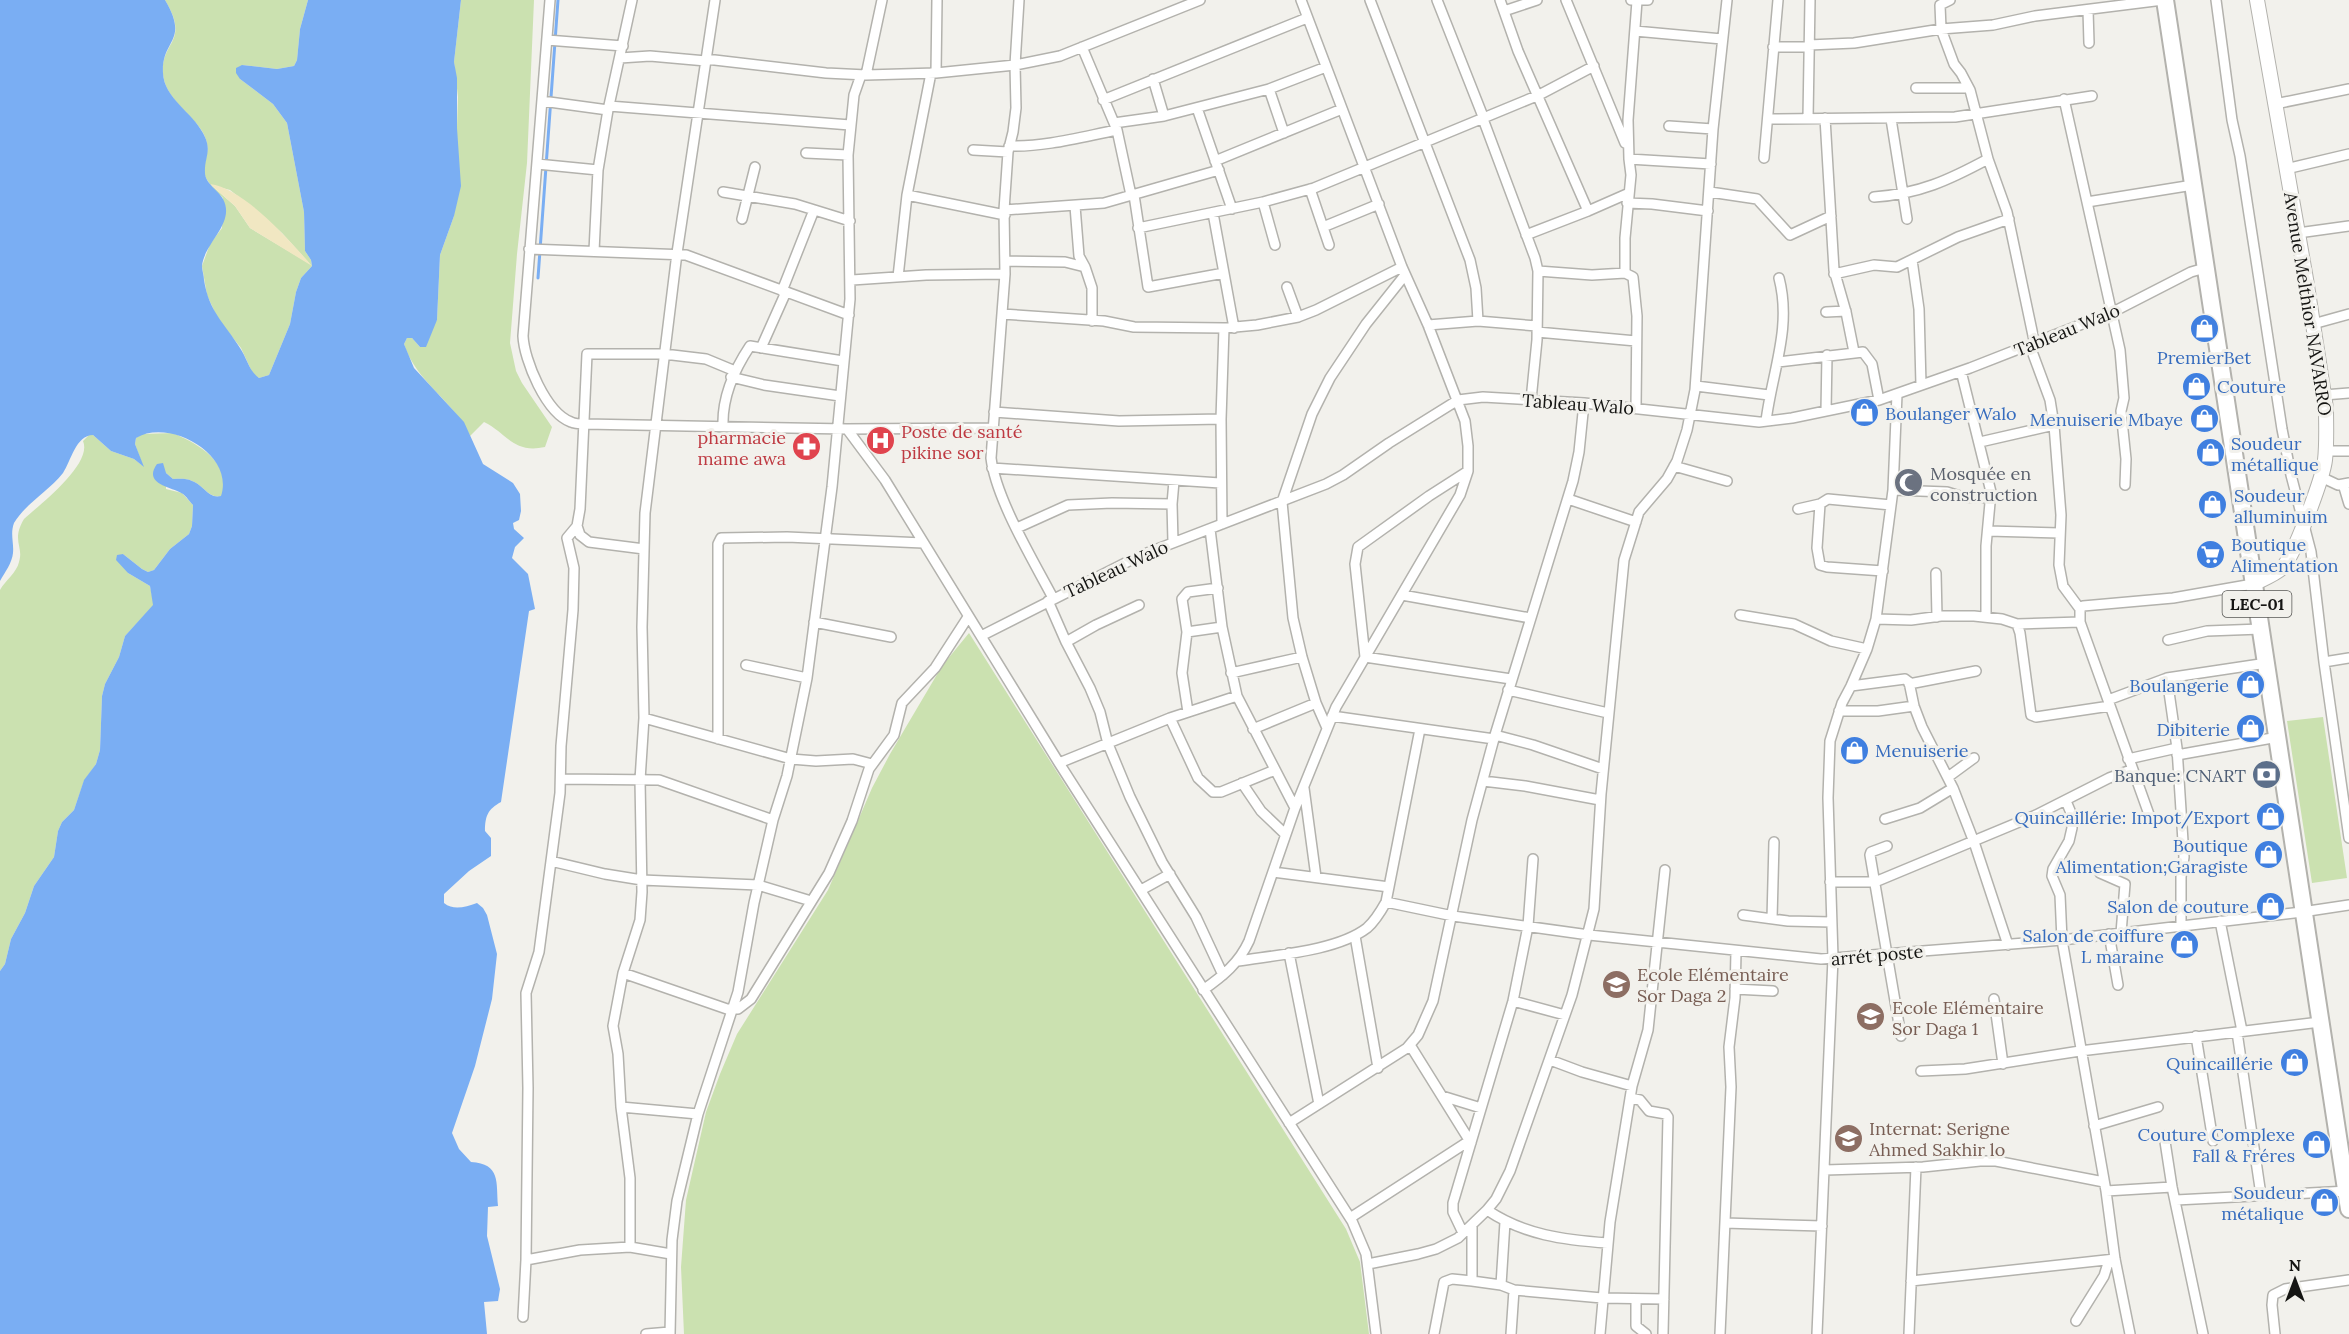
<svg xmlns="http://www.w3.org/2000/svg" width="2349" height="1334" viewBox="0 0 2349 1334" font-family="Lora,serif">
<style>
.green{fill:#cbe1b0;fill-rule:evenodd}
.sand{fill:#f1e7c2}
.water{fill:#7aaef3}
.lines{fill:none;stroke-linecap:round;stroke-linejoin:round}
.stream{stroke:#7aaef3;stroke-width:3}
.street-casing{stroke:#b3b2ad;stroke-width:12}
.secondary-casing{stroke:#b3b2ad;stroke-width:16}
.highway-casing{stroke:#b3b2ad;stroke-width:20}
.street{stroke:#fff;stroke-width:9}
.secondary{stroke:#fff;stroke-width:14}
.highway{stroke:#fff;stroke-width:16}
.labels{text-anchor:middle;dominant-baseline:central;stroke-width:6;stroke-linejoin:round;paint-order:stroke}
.shield{fill:#f2f1ec;stroke:#575754;stroke-width:1.5}
.shield-label{font-size:16px;font-weight:bold;fill:#151513}
.street-label{font-size:18px;fill:#151513;stroke:#f2f1ec}
.shop-label{font-size:18px;fill:#366cbe;stroke:#f2f1ec;text-anchor:end}
.health-label{font-size:18px;fill:#be3a42;stroke:#f2f1ec;text-anchor:start}
.worship-label{font-size:18px;fill:#5b616d;stroke:#f2f1ec;text-anchor:start}
.service-label{font-size:18px;fill:#4e5e75;stroke:#f2f1ec;text-anchor:end}
.education-label{font-size:18px;fill:#785e54;stroke:#f2f1ec;text-anchor:start}
</style>
<rect width="100%" height="100%" fill="#f2f1ec"/>
<path class="green" d="M165,0H308L300,29L297,60L294,66L277,69L242,65L240,79L273,104L287,123L304,212L305,251L311,260L312,266L301,278L296,292L290,324L269,375L259,378L253,374L241,348L218,319L207,295L202,266L210,244L222,228L223,198C217,192 205,181 204,172C204,156 213,150 202,131C190,112 165,98 163,74C160,41 191,43 165,0ZM211,185L230,190L263,216L282,233L310,264L250,228L235,206Z
M461,0H534L527,163L517,254L510,343L516,371L522,383L552,427L545,447C513,454 507,433 484,422L470,436C454,401 416,382 404,344L407,338H412L420,347L437,320L440,255L454,216L458,97L454,62Z
M173,433C198,444 232,462 222,496C208,499 204,485 192,481C186,478 179,479 173,479L166,473V489L182,493L193,505L192,526L189,534L170,549L154,570L148,572L142,569L123,554L128,573L150,586L154,605L125,636L119,657L105,684L102,696L100,750L96,764L84,781L74,810L62,822L58,831L54,857L34,886L25,913L11,939L5,964L0,971V590C5,581 17,572 19,562C24,546 11,541 24,519C39,505 93,464 83,441L89,435H93L111,451L134,459L143,466L135,444L136,438L142,434Z
M969,633L1346,1229L1360,1262L1369,1334H684L681,1267L686,1200L706,1112L720,1074L737,1034L828,890L872,788L890,754L942,666Z
M2323,717L2347,878L2312,883L2287,721Z"/>
<path class="sand" d="M210,184C244,188 290,241 312,266L250,228L235,206Z"/>
<path class="water" d="M0,0H165C190,42 161,39 163,73C164,98 192,112 203,133C213,151 204,157 205,173C205,183 218,190 223,199C236,223 204,243 202,266C202,270 204,276 204,280C209,312 224,322 240,348C247,358 249,371 259,378L269,375L290,324L296,292L301,278L312,266L311,260L305,251L304,212L287,123L273,104L240,79L236,73V68L242,65L277,69L294,66L297,60L300,29L308,0H461L454,62L457,78V128L461,186L454,216L440,255L437,320L426,347H420L412,338H407L404,344L414,368L464,422L483,464L513,483L520,494L521,511L519,520L513,523L514,529L524,538L515,547L512,558L528,574L535,609L529,611L501,802C488,809 485,816 485,831L491,838V856L469,871L444,894V903C454,911 465,907 477,903L483,908L487,915L497,954L492,999L475,1066L452,1133L459,1149L471,1162C501,1164 496,1182 498,1206L488,1207L487,1236L500,1289L498,1301L484,1302L487,1334H0V971L5,964L11,939L25,913L34,886L54,857L58,831L62,822L74,810L84,780L96,764L100,750L102,696L105,684L119,657L125,636L153,605L150,586L128,573L116,560L117,555L123,554L142,569L148,572L154,570L170,549L189,534L192,526L193,505C190,502 186,496 183,494C173,487 142,485 157,464L163,463L166,473L173,479C179,479 186,478 192,481C204,485 208,499 221,496C235,454 169,418 136,438L135,444L144,467L134,459L111,451L93,435C76,435 71,461 63,473C49,491 26,503 14,523C10,534 14,542 13,553C12,563 5,572 0,581Z"/>
<g class="lines">
<path class="stream" d="M538,278L558,0"/>
<defs>
<path id="street" d="M550,0L523,336C524,360 546,413 571,422C575,424 580,424 585,424L847,429L993,428
M1019,0L1015,65L1016,108L1013,132L1008,152L1004,210L1005,274L991,458C996,499 1033,560 1053,598
M1370,0L1470,260L1476,288L1478,321
M1437,0L1484,119
M1500,0L1518,51L1588,211L1629,193
M1566,0L1625,143
M1631,0H1648
M1950,0L1940,5L1941,29L1954,64L1961,73L1970,90L1988,159L2007,212L2035,345
M2216,0L2232,120L2240,156L2282,429L2291,475L2311,552L2324,662L2349,838
M1637,1L1628,120L1629,159L1711,164
M2088,10L2089,43
M1504,11L1537,0
M1635,31L1722,39
M547,40L623,46
M1809,45L1854,43L1941,29L1993,25L2035,16L2163,0
M1082,47L1117,130L1131,195
M1773,47H1809
M620,58L650,56L706,61
M706,59L826,73L866,75L936,73L1015,65L1060,56L1200,0
M936,73L937,0
M866,75L882,0
M1153,79L1164,116L1269,89L1326,67
M1916,88H1969
M1269,89L1284,133
M2064,99L2120,350L2124,398L2121,411L2126,459L2125,485
M1103,100L1307,18
M542,101L608,110
M2275,104L2349,89
M609,106L850,125
M1197,108L1232,209
M1808,118L1810,0
M1825,118L1834,270L1846,312L1854,352
M1483,119L1535,258L1538,271L1592,275L1625,273L1633,277L1637,316L1636,407
M1769,119L1955,117L2092,96
M1891,119L1907,219
M1114,123L1164,116
M1669,126L1713,129
M1009,146C1045,147 1081,137 1117,130
M973,150L1008,152
M806,153L848,155
M1764,158L1778,0
M1215,161L1342,109
M537,164L598,170
M2286,169L2349,154
M1310,189L1329,245
M723,192L795,204L850,221
M1710,192L1757,199L1790,235L1831,216
M907,195L1005,215
M1134,195L1148,287L1224,273
M1874,197C1919,194 1949,180 1988,159
M1263,202L1275,245
M2087,202L2193,185
M1627,203L1652,204L1708,211
M1004,210L1104,203L1219,170
M1213,213L1234,328
M742,219L755,167
M1323,227L1379,204
M1138,228L1263,202L1314,188L1539,95L1594,66
M2298,233L2349,226
M1526,235L1588,211
M529,249L686,255L849,315
M594,251L598,170L608,110L632,0
M1912,260L1919,309L1921,385
M1005,261L1065,262L1085,267L1079,256L1075,206
M1085,267L1092,288V321
M1625,273V238L1631,175L1629,159
M1834,274L1874,265L1897,267L1958,237L2009,219
M898,277L907,195L931,73
M852,280L926,275L1005,274
M1287,287L1298,317
M782,291L814,210
M1826,312L1846,311
M1002,314L1104,321L1134,327L1224,328L1257,325L1298,317L1316,310L1402,267
M2313,324L2349,314
M1428,325L1478,321L1537,326
M1537,332L1636,341
M761,348L786,292
M1778,362L1863,352L1872,364L1879,400
M1961,371L1991,492L1986,546V617
M731,377L764,385L840,396
M1696,386L1769,395
M2324,395L2349,393
M1531,400L1537,340L1538,271
M1826,411L1827,355
M994,412L1119,421L1221,419
M1766,421C1772,372 1792,328 1779,278
M2054,425L2061,515L2059,565L2063,586L2080,609
M723,426C722,396 734,370 750,346L843,361
M847,429L885,480L1059,763L1352,1221L1366,1254L1376,1334
M1980,442L2054,425L2050,400L2030,346
M2326,451H2349
M1674,466L1727,481
M992,468L1220,483
M1468,471L1429,496L1358,547L1355,564L1365,657L1511,679
M2321,477L2338,485L2349,483
M2343,484L2349,504
M1893,490L1947,492L1963,497L1991,498
M1568,499L1636,522
M1798,509L1820,504
M1222,524L1221,419L1224,328
M577,526L580,535L589,542L644,549
M1017,528L1068,505L1112,503L1172,504
M1210,529L1222,627L1237,696L1295,808
M1988,531L2059,533
M1173,542L1172,504L1174,481
M1883,571L1827,567L1820,565L1817,548L1820,504L1828,499L1891,505
M1936,573L1937,617
M1218,588L1188,592L1182,599L1187,632L1222,627
M1402,595L1530,618
M1048,601L1066,642L1090,688L1100,712L1108,744L1130,797L1162,862L1196,917L1223,975
M1740,615L1794,624L1831,641L1867,649
M1876,619L1911,620L1941,616H1974L2002,619L2017,624L2080,622
M814,622L891,637
M2017,624L2020,633L2031,715L2036,717L2110,706
M1187,632L1182,673L1188,712
M981,636L1139,556L1326,484L1343,475L1389,443L1458,400L1483,397L1584,403L1759,422L1792,418L1879,400L1970,368L2113,312L2191,272L2205,268
M2168,640L2207,631L2261,629
M1066,642L1096,625L1139,605
M2324,662L2349,658
M746,665L807,678
M1231,673L1302,657
M2167,678L2177,748L2184,857L2181,877V926
M1909,684L1976,671
M1851,686L1905,679L1909,682L1914,706L1922,727L1953,788L1974,842L2008,945
M1508,690L1608,713
M2108,700L2167,678L2267,663
M1839,711H1878L1914,706
M1332,716L1494,739
M644,718L791,759L816,761L853,759L872,764
M1170,718L1198,778L1213,792H1221L1275,770
M1327,728L1316,703L1302,657L1293,618L1282,502L1312,414L1330,378L1366,324L1405,275
M1253,729L1316,703
M1495,735L1533,745L1603,769
M718,739V544L721,538L787,537L923,543
M2177,755L2278,737
M2128,759L2177,748
M1059,763L1170,718L1237,696
M1948,777L1974,758
M561,779L659,780L773,820
M1483,781L1525,786L1600,800
M1242,783L1261,811L1285,834
M1304,788L1316,877
M2066,801L2071,813L2072,828L2069,841L2053,869L2052,876L2060,895L2062,940L2106,1191L2115,1259L2130,1334
M1885,819L1920,808L1953,788
M2151,820L2080,622V609L2083,606L2173,598L2253,584
M1887,846L1871,852L1870,855L1901,1036
M551,861L605,874L642,880L758,885L811,901
M1273,872L1389,887
M2100,873L2125,884L2121,933
M1830,882H1875L2036,815L2109,778L2131,770
M1141,890L1170,874
M1386,902L1453,916L1589,935L1821,959L2062,940L2302,912L2349,905
M1743,915L1788,921L1831,922
M1772,919L1774,842
M2220,921L2242,1031
M2109,934L2118,985
M1355,936L1378,1068
M1289,953L1319,1104
M1238,961C1275,955 1337,951 1367,928C1375,921 1381,911 1386,902L1420,729
M623,973L727,1009H738L751,999L829,873L852,821L869,769L894,735L902,703L935,668L968,617
M1735,989L1773,991
M1203,990C1223,976 1239,963 1249,941L1295,808L1336,707L1460,495L1468,471V446L1465,421L1428,325L1402,267L1301,0
M1994,999L2003,1064
M1513,1001L1565,1015
M2237,1032L2261,1195
M2196,1036L2213,1141
M1410,1045L1471,1143
M1550,1060L1582,1072L1632,1086
M1921,1071L1965,1069L2080,1051L2320,1022
M1442,1096L1481,1108
M1630,1098L1640,1100L1649,1111L1666,1114L1668,1117L1663,1334
M621,1107L698,1114
M1289,1123L1407,1048L1418,1035L1433,1001L1472,820L1495,735L1573,481L1579,452L1584,403
M2094,1126L2158,1107
M2164,1135L2172,1187L2203,1334
M1825,1170L1923,1167L1980,1161H1996L2104,1182
M2106,1191L2172,1187
M2176,1200L2348,1191
M1487,1210C1524,1235 1564,1240 1608,1243
M1350,1218L1469,1141
M1725,1223L1822,1226
M1472,1225V1281L1501,1285L1514,1290L1602,1298L1664,1299
M1463,1233L1453,1212V1203L1513,1001L1528,926L1533,859
M671,1254L630,1247V1178L621,1107L618,1054L613,1026L623,973L640,920L642,892L640,780L644,718L642,627L645,513L677,253L715,0
M526,1260L580,1250L630,1247
M1368,1264L1418,1254L1436,1249L1458,1238L1487,1210L1496,1199L1510,1171L1572,995L1594,909L1601,794L1624,560L1639,512L1667,479L1677,461L1687,430L1695,390L1713,129L1727,0
M1911,1281L2115,1259
M1501,1285L1505,1222
M1636,1299V1326L1646,1334
M523,1317L526,1260L528,1088L526,993L539,952L560,793L561,746L573,610L574,568L567,538L577,526L580,509L587,354H664L706,359L735,371
M2076,1321L2104,1276L2109,1260
M646,1334L670,1332
M670,1334L672,1240L677,1201L698,1114L738,992L754,903L773,820L787,776L807,678L832,487L850,299L848,155L854,95L861,75
M1434,1334L1444,1282L1452,1279L1472,1281
M1511,1334L1514,1290
M1600,1334L1610,1222L1632,1086L1648,1030L1665,870
M1720,1334L1731,1087L1729,1047L1735,998L1736,951
M1817,1334L1833,958L1828,798L1830,741L1842,703L1851,686L1867,649L1876,619L1893,490L1897,394
M1909,1334L1916,1167
M2275,1334L2272,1305L2273,1295L2285,1289L2349,1280"/>
<path id="secondary" d="M2253,584C2263,579 2274,575 2282,568C2294,557 2323,477 2325,460C2327,443 2326,425 2326,408L2306,279L2257,0"/>
<path id="highway" d="M2165,0L2349,1209"/>
</defs>
<use href="#street" class="street-casing"/>
<use href="#secondary" class="secondary-casing"/>
<use href="#highway" class="highway-casing"/>
<use href="#street" class="street"/>
<use href="#secondary" class="secondary"/>
<use href="#highway" class="highway"/>
</g>
<defs>
<symbol id="shop-disc" viewBox="-11 -11 22 22"><circle r="9.5" fill="#3f7fe0" stroke="#f2f1ec"/><path d="M-5-2.5h2.3a2.7 3.5 0 0 1 5.4 0H5L5.5 6h-11ZM-1.5-2.5h3a1.5 2.3 0 0 0-3 0Z" fill="#fff"/></symbol>
<symbol id="hospital-disc" viewBox="-11 -11 22 22"><circle r="9.5" fill="#e0444e" stroke="#f2f1ec"/><path d="M-5-5h3v3.5h4V-5h3V5h-3V1.5h-4V5h-3Z" fill="#fff"/></symbol>
<symbol id="pharmacy-disc" viewBox="-11 -11 22 22"><circle r="9.5" fill="#e0444e" stroke="#f2f1ec"/><path d="M-2-6h4v4h4v4h-4v4h-4v-4h-4v-4h4Z" fill="#fff"/></symbol>
<symbol id="mosque-disc" viewBox="-11 -11 22 22"><circle r="9.5" fill="#6b7280" stroke="#f2f1ec"/><path d="M3.5-4.9A6 6 0 1 0 3.5 4.9A5 5 0 1 1 3.5-4.9Z" fill="#fff"/></symbol>
<symbol id="supermarket-disc" viewBox="-11 -11 22 22"><circle r="9.5" fill="#3f7fe0" stroke="#f2f1ec"/><path d="M-6-5.5h2.5l.6 2H6L4.5 2H-2.5L-4.4-4H-6ZM-1.5 3.2a1.3 1.3 0 1 0 .1 0ZM3 3.2a1.3 1.3 0 1 0 .1 0Z" fill="#fff"/></symbol>
<symbol id="bank-disc" viewBox="-11 -11 22 22"><circle r="9.5" fill="#5c6f8a" stroke="#f2f1ec"/><path d="M-6-4H6V4H-6ZM0-2.3a2.3 2.3 0 1 0 0 4.6a2.3 2.3 0 1 0 0-4.6Z" fill="#fff"/></symbol>
<symbol id="school-disc" viewBox="-11 -11 22 22"><circle r="9.5" fill="#8d6e63" stroke="#f2f1ec"/><path d="M0-5L7-2L0 1L-7-2ZM-4 1L0 2.5L4 1V4Q0 6-4 4Z" fill="#fff"/></symbol>
</defs>
<g fill-rule="evenodd">
<use href="#shop-disc" x="2188" y="312" width="33" height="33"/>
<use href="#shop-disc" x="2180" y="370" width="33" height="33"/>
<use href="#shop-disc" x="1848" y="396" width="33" height="33"/>
<use href="#shop-disc" x="2188" y="402" width="33" height="33"/>
<use href="#hospital-disc" x="864" y="424" width="33" height="33"/>
<use href="#pharmacy-disc" x="790" y="430" width="33" height="33"/>
<use href="#shop-disc" x="2194" y="436" width="33" height="33"/>
<use href="#mosque-disc" x="1892" y="466" width="33" height="33"/>
<use href="#shop-disc" x="2196" y="488" width="33" height="33"/>
<use href="#supermarket-disc" x="2194" y="538" width="33" height="33"/>
<use href="#shop-disc" x="2234" y="668" width="33" height="33"/>
<use href="#shop-disc" x="2234" y="712" width="33" height="33"/>
<use href="#shop-disc" x="1838" y="734" width="33" height="33"/>
<use href="#bank-disc" x="2250" y="758" width="33" height="33"/>
<use href="#shop-disc" x="2254" y="800" width="33" height="33"/>
<use href="#shop-disc" x="2252" y="838" width="33" height="33"/>
<use href="#shop-disc" x="2254" y="890" width="33" height="33"/>
<use href="#shop-disc" x="2168" y="928" width="33" height="33"/>
<use href="#school-disc" x="1600" y="968" width="33" height="33"/>
<use href="#school-disc" x="1854" y="1000" width="33" height="33"/>
<use href="#shop-disc" x="2278" y="1046" width="33" height="33"/>
<use href="#school-disc" x="1832" y="1122" width="33" height="33"/>
<use href="#shop-disc" x="2300" y="1128" width="33" height="33"/>
<use href="#shop-disc" x="2308" y="1186" width="33" height="33"/>
</g>
<g class="labels">
<rect class="shield" x="2222.5" y="591" width="69" height="26" rx="4.5"/>
<g class="shield-label">
<text x="2257" y="604">LEC-01</text>
</g>
<g class="street-label">
<text transform="translate(2308 304) rotate(81)">Avenue Melthior NAVARRO</text>
<text transform="translate(2067 330) rotate(-22)">Tableau Walo</text>
<text transform="translate(1578 404) rotate(4)">Tableau Walo</text>
<text transform="translate(1116 569) rotate(-25)">Tableau Walo</text>
<text transform="translate(1877 955) rotate(-5)">arrét poste</text>
</g>
<g class="shop-label">
<text x="2204" y="357" text-anchor="middle">PremierBet</text>
<text x="2217" y="386" text-anchor="start">Couture</text>
<text x="1885" y="413" text-anchor="start">Boulanger Walo</text>
<text x="2183" y="419">Menuiserie Mbaye</text>
<text x="2231" y="443" text-anchor="start">Soudeur<tspan x="2231" dy="21">métallique</tspan></text>
<text x="2234" y="495" text-anchor="start">Soudeur<tspan x="2234" dy="21">alluminuim</tspan></text>
<text x="2231" y="544" text-anchor="start">Boutique<tspan x="2231" dy="21">Alimentation</tspan></text>
<text x="2229" y="685">Boulangerie</text>
<text x="2230" y="729">Dibiterie</text>
<text x="1875" y="750" text-anchor="start">Menuiserie</text>
<text x="2250" y="817">Quincaillérie: Impot/Export</text>
<text x="2248" y="845">Boutique<tspan x="2248" dy="21">Alimentation;Garagiste</tspan></text>
<text x="2249" y="906">Salon de couture</text>
<text x="2164" y="935">Salon de coiffure<tspan x="2164" dy="21">L maraine</tspan></text>
<text x="2273" y="1063">Quincaillérie</text>
<text x="2295" y="1134">Couture Complexe<tspan x="2295" dy="21">Fall &amp; Fréres</tspan></text>
<text x="2304" y="1192">Soudeur<tspan x="2304" dy="21">métalique</tspan></text>
</g>
<g class="health-label">
<text x="901" y="431">Poste de santé<tspan x="901" dy="21">pikine sor</tspan></text>
<text x="786" y="437" text-anchor="end">pharmacie<tspan x="786" dy="21">mame awa</tspan></text>
</g>
<g class="worship-label">
<text x="1930" y="473">Mosquée en<tspan x="1930" dy="21">construction</tspan></text>
</g>
<g class="service-label">
<text x="2246" y="775">Banque: CNART</text>
</g>
<g class="education-label">
<text x="1637" y="974">Ecole Elémentaire<tspan x="1637" dy="21">Sor Daga 2</tspan></text>
<text x="1892" y="1007">Ecole Elémentaire<tspan x="1892" dy="21">Sor Daga 1</tspan></text>
<text x="1869" y="1128">Internat: Serigne<tspan x="1869" dy="21">Ahmed Sakhir lo</tspan></text>
</g>
</g>
<g transform="translate(2295 1280)" stroke="#f2f1ec" stroke-width="4.5" paint-order="stroke">
<path d="M0-4.5L10 22L0 15L-10 22Z" fill="#151513"/>
<text y="-9" font-size="16" font-weight="bold" text-anchor="middle" fill="#151513">N</text>
</g>
</svg>
